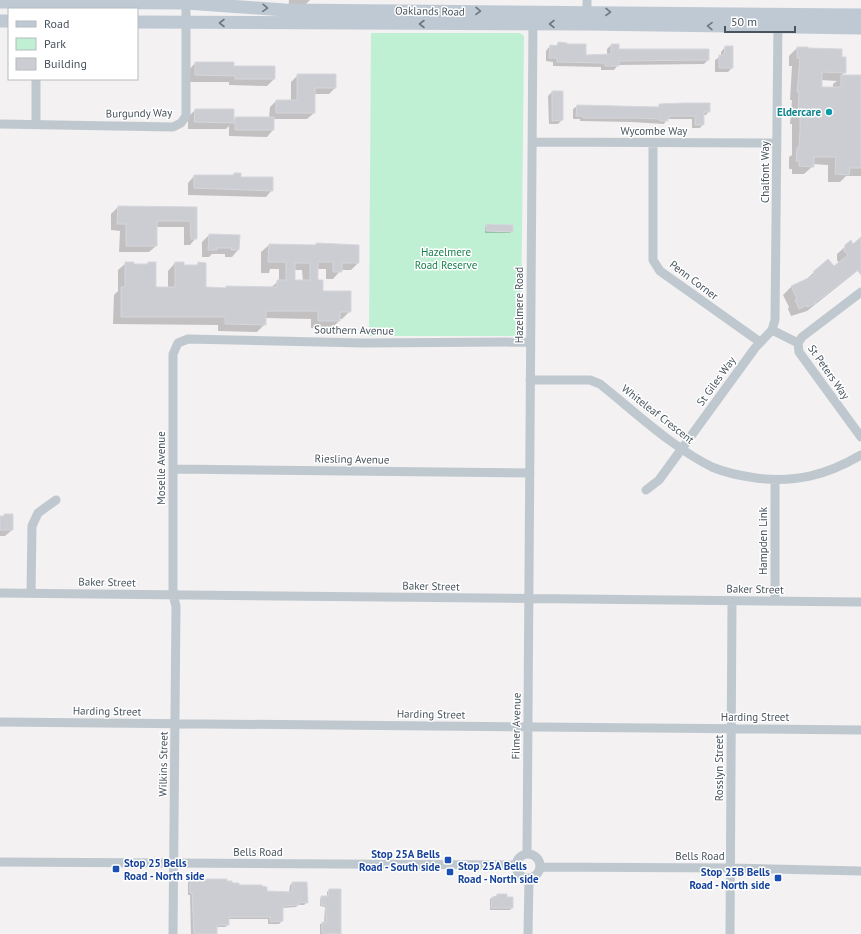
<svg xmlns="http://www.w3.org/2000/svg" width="861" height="934" viewBox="0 0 861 934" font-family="'PT Sans',sans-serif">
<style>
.green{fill:#c0f0d3}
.shadow{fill:#0003;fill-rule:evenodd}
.building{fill:#cbcdd3;stroke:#d5d7dc;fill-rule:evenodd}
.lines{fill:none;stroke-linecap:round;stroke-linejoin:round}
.minor{stroke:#bfc8cf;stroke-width:9}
.secondary{stroke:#bfc9d4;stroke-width:13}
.oneway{stroke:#6c7781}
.culture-dot{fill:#0f9aa8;stroke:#fff;stroke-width:1.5}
.transit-dot{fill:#1a4fb4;stroke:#fff;stroke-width:1.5}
.labels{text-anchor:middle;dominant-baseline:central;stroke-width:3;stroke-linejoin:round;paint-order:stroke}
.street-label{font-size:11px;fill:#48545e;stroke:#fff}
.culture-label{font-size:11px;font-weight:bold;fill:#0d838f;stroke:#fff;text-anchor:end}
.park-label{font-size:11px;fill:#18814e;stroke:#fff}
.transit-label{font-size:11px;font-weight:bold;fill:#164399;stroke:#fff;text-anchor:end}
</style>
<rect width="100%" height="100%" fill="#f3f1f1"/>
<path class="green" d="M371,33H520L524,36L521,331L516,336H369Z"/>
<path class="shadow" d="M289,0H310L299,11H288Z
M558,43L585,56L607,55V49L611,45L618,50L708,60L704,64L618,65L614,70H601V67L553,66V62L546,61V51L550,46L555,47Z
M725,47L732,68L728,72H715V60L721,56V52Z
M797,48L841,58L845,72L841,76H861V176H846L840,182H828V165L813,164V166L804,174H792V169H789V157L792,155V124H790L792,100H790L792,66H789V56ZM821,80L837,81L833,84V88H821Z
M195,63L233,67L274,79L267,86L229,85V82H189V70Z
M298,75L335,88L329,94H314V113L307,119H273V130L267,137L229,136V126L226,129H188V117L195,110L233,121L236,118H269L270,107L276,101H291V82Z
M552,92L562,120L558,124H549L548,96Z
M660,105L709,111L706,115H703V124L700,128H692V119H667L664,124L631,122L580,121V119H573V109L577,106L657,108Z
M234,174L240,178L272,190L266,197L188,195V183L194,176H232Z
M118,207L196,208V238L190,245H184V227H156V246L149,252H119L120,231L111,230V214Z
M486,225L512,231L510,233H485V227Z
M209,235L239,236L238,250L232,257H225V254H212L209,257H202V242Z
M861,239V268L807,311L791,316L788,309L789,307L783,295L791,287L805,280L828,261L834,268L839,263L837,260V254L846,246L853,245Z
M269,245L358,263L351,270H341L333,279H326V269H317V281L322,292L350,311L342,319H339V321L331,329L311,328V319L265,318V324L257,332L218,331V325L113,324L114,295L118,291V270L126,263L133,265H146L148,263L155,288H168V271L175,263L182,266H196L198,263L205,264V288L225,289L226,287L270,288L279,281V269H270L269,273H261V252ZM294,270H302L303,281H294Z
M5,515L12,530L5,536H0V517H3Z
M191,880L226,881L238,886L266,892L289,893L290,885L293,883L307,902L304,905H298L296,907L282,908V921L279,924H268V919H228V925L225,927H216V934H191L190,895H188V882Z
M329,890H340V934H320V924L324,923L325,907L320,906V899L322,897H327V892Z
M497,895L512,908L510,910H490V899Z"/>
<path class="building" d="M558,42L567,43V44H586V55L611,54V44H619V49H709V60L619,61V66H605V63L557,62V58H549L550,45L558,46Z
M725,46H733V68H719V55H724Z
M797,47H808V48L842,49V57H846V73L822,72V87H841V75H861V168H850L849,175L835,174L836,157H814V167L799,166V161H796L797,148H799L800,130V116H798L799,92H797L800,58H797Z
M195,62H234V66H275V79H235V76L195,75Z
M297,74H336V88H315V113H276V100H297Z
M552,91H563V120L552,121Z
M684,103H710V112H704V125H695V116H672L668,117V121H660V119L635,118H583V116H576L577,105L659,107V104Z
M195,109H234V123L194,122Z
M235,117H274V130H235Z
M234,173H241V177H273V191L194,188V175H234Z
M118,206L197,207V239H191L190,221H157V246H126V224H117Z
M486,224L513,225V232L486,231Z
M209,234L240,235L239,250H231V248H217V250H208Z
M861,237V275L857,270L820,299L816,301V303L807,307V305L799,309L795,300L797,299L791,286L815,275L813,272L828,259L834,266L848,255L844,251L845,245L851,240L853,244Z
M316,243L359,245V263H342V272H333V262H318V280H323V291H351V312H340V321H318V311H266V325L225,324V317H121V287H125V262H134V264H148V262H156V287H175V262H184V265H198V262L206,263V287L226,288V286L277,287V280H286V262H268L269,244L316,245ZM295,263H310V280H295Z
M4,514H13V530H0V516H4Z
M190,879H227V881H232V883H239V885H262V886L267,887V891L292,892V882H307L308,903L300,902L299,905L283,906V921L270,922V917H229V925H217V934H194L192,893H190Z
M329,889H341V934L322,933V922H326V905H321V896H328Z
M497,894H507V897H513V908H491L492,897H497Z"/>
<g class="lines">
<path class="minor" d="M587,19V0
M0,124L173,127L181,123L186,116V3
M36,124V79
M532,142L777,143
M653,143V260L660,271L760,342
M772,330L798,343L799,352L861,437
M798,343L802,337L861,292
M530,380H590L600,384C634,411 673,448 712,467C726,473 742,476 756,478C796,483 827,475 861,455
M174,469L530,473
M646,490L659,480L755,348L772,330L775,320L778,22
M0,593L861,602
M31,593L32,526L38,513L56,500
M775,601V481
M0,722L861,730
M527,854L533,19
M516 866a12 12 0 1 1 24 0a12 12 0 1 1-24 0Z
M0,862L516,865
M540,867L731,868L861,871
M173,934L176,606L173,595V354L178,343L188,339L363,343L530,342
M528,934L529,878
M730,934L732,601"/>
<path class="secondary" d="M0,2L186,3L284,10L861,15
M0,21H9
M137,22L587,24L861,28"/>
</g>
<defs><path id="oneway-chevron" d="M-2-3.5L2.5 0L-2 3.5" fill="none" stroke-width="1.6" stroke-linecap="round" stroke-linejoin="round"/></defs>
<g class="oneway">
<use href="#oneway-chevron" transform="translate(265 8) rotate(4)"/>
<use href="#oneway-chevron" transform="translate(478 11) rotate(1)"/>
<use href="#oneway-chevron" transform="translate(608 12) rotate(1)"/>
<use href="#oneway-chevron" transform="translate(222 23) rotate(180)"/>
<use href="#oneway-chevron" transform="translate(422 24) rotate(-180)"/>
<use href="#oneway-chevron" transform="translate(552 24) rotate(-180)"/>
<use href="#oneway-chevron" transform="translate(710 26) rotate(-179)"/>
</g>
<circle class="culture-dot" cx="829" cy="112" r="4"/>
<g class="transit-dot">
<rect x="444" y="856" width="8" height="8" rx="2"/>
<rect x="112" y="865" width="8" height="8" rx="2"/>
<rect x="446" y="868" width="8" height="8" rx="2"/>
<rect x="774" y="874" width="8" height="8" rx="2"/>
</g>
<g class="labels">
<g class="street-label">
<text transform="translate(430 11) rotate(1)">Oaklands Road</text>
<text transform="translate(139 113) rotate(-1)">Burgundy Way</text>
<text x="654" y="131">Wycombe Way</text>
<text transform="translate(765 172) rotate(-90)">Chalfont Way</text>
<text transform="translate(694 280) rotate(37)">Penn Corner</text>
<text transform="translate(519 305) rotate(-90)">Hazelmere Road</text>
<text transform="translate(354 330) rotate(1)">Southern Avenue</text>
<text transform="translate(829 372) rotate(55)">St Peters Way</text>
<text transform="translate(716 381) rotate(-54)">St Giles Way</text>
<text transform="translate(658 414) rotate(38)">Whiteleaf Crescent</text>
<text transform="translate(352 459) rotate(1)">Riesling Avenue</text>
<text transform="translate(161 468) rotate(-90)">Moselle Avenue</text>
<text transform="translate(763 541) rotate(-90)">Hampden Link</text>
<text transform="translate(107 582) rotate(1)">Baker Street</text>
<text transform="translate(431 586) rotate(1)">Baker Street</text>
<text transform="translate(755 589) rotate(1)">Baker Street</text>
<text transform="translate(107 711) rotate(1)">Harding Street</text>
<text transform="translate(431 714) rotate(1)">Harding Street</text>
<text x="755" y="717">Harding Street</text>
<text transform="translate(516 726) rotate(-89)">Filmer Avenue</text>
<text transform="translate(163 764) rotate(-89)">Wilkins Street</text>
<text transform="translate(719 768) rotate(-90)">Rosslyn Street</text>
<text x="258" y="852">Bells Road</text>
<text x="700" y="856">Bells Road</text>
</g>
<g class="culture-label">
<text x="821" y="112">Eldercare</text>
</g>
<g class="park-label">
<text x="446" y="252">Hazelmere<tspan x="446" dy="13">Road Reserve</tspan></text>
</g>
<g class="transit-label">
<text x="440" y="854">Stop 25A Bells<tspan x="440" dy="13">Road - South side</tspan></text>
<text x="124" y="863" text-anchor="start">Stop 25 Bells<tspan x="124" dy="13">Road - North side</tspan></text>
<text x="458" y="866" text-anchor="start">Stop 25A Bells<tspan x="458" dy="13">Road - North side</tspan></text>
<text x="770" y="872">Stop 25B Bells<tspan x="770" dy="13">Road - North side</tspan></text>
</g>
</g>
<rect x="8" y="8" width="130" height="72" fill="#ffffff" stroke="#b6bbbf"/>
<rect x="16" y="21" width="20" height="6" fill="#bfc9d4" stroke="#b6bbbf"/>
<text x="44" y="28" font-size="12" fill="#48545e">Road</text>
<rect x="16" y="38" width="20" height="12" fill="#c0f0d3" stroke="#b6bbbf"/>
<text x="44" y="48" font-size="12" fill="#48545e">Park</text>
<rect x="16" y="58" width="20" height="12" fill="#cbcdd3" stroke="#b6bbbf"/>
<text x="44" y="68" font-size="12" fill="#48545e">Building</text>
<path d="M725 26v6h70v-6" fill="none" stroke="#48545e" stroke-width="2"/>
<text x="731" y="26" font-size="12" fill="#48545e" stroke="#ffffff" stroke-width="3" paint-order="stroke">50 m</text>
</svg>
